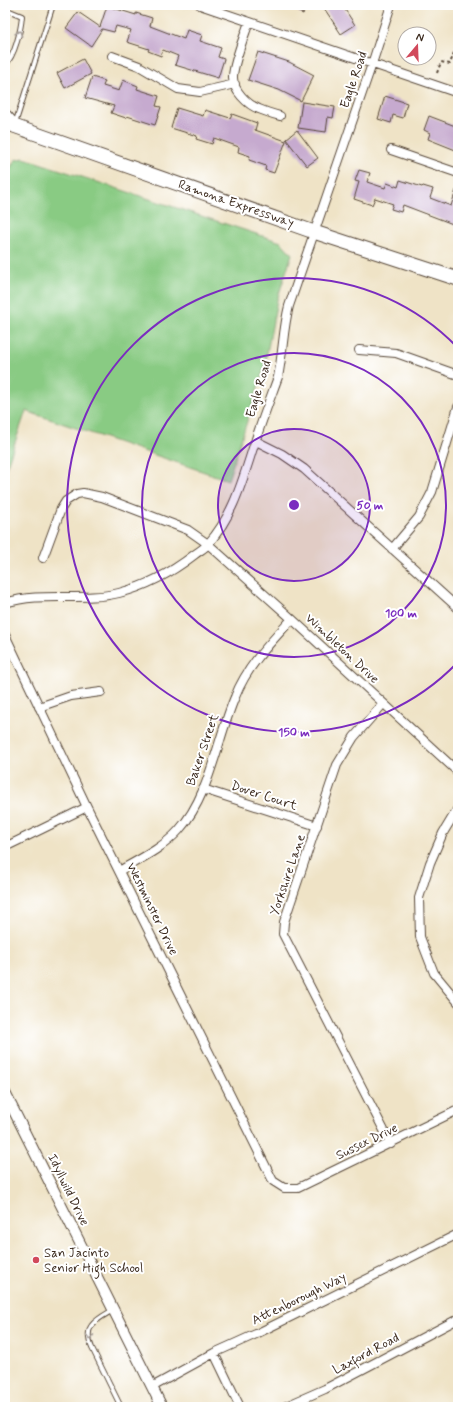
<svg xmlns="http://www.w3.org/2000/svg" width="463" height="1412" viewBox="0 0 463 1412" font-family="Mynerve,sans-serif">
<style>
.green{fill:#89cb83;stroke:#627a50}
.building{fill:#c6aacf}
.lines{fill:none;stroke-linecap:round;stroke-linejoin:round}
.service-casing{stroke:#564637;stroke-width:6}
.minor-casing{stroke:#564637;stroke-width:10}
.tertiary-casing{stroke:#564637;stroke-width:12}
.primary-casing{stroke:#564637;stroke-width:15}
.path{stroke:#564637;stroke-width:2;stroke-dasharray:3 3;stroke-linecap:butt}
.service{stroke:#fff;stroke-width:4}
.minor{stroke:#fff;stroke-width:8}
.tertiary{stroke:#fff;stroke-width:10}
.primary{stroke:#fff;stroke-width:13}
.oneway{stroke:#a79f9a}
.ring{fill:none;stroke:#7b2cbf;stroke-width:2}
.poi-dot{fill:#d1495b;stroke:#fff;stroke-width:1.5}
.labels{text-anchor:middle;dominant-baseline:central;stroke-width:4;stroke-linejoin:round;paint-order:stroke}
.street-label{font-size:13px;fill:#3b2a1e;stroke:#fff}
.poi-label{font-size:13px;fill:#3b2a1e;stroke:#fff;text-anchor:start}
.centre{fill:#7b2cbf;stroke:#fff;stroke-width:2}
.ring-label{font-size:12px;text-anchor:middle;font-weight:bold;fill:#7b2cbf;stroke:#fff;stroke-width:4;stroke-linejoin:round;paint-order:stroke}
</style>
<rect width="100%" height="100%" fill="#fff"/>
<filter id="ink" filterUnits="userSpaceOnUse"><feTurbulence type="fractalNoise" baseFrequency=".025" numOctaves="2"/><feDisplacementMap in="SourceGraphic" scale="8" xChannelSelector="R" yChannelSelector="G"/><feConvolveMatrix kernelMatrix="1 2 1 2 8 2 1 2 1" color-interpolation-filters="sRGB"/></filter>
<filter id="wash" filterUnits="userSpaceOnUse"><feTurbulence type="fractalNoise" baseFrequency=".012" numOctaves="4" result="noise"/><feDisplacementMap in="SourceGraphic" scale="16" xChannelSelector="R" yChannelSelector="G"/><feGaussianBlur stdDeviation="0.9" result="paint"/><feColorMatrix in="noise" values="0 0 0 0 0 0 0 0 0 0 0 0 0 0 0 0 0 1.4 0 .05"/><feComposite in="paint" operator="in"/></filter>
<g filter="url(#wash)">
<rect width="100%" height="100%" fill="#efe3c6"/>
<path class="green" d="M24,158L281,242L292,254L277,300L264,369L228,480L26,411L5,471V166L11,167L15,160Z"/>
<g id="blocks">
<path class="building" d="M284,5H307L303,14Z
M322,5H342L355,25L341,34Z
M107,6L136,15V13L152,18L150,26L184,39L187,30L202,35L200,41L221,48L218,57L224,59L218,78L175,65L178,56L163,50L161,56L148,51L149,49L127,42L131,30L116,26L114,32L102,29L91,46L66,28L78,12L100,27Z
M258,52L289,62L314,75L301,101L279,90L248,80Z
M83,59L91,74L65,88L57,73Z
M92,77L105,81L103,86L119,91L123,80L138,86L137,89L159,96L156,106L161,107L155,125L127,116L126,118L111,113L114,106L85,98Z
M385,96L407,103L403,118L393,115L391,123L378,119Z
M302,102L335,107L333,118L328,117L326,132L298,128Z
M177,108L203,116L205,110L230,118L232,114L257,123L255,130L286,141L274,173L265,170L266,166L249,160L250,156L238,152L239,147L214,138L212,144L196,139L197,136L171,128Z
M429,116L458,127V151L428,139L430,133L424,130Z
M297,130L318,158L307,166L286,139Z
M359,170L370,173L367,182L385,188L387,183L398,187L400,180L422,187L423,186L433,189L430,198L451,206L456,190H458V226L403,205L401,212L391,209L393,204L375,198L372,205L354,199L359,182L355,181Z"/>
</g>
</g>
<g filter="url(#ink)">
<use href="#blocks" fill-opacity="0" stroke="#564637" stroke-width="1"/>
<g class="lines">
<defs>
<path id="service" d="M5,9L22,16C21,29 15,56 5,65
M15,124L53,5
M113,1310C96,1320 82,1326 92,1348L121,1407"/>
<path id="minor" d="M200,5L458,93
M249,22C244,37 234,61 233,76C232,90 248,105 259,109C266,112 273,114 280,116
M112,56L139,66L178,89L200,92L235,84
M391,150L458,173
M359,350L396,353L458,375
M256,441L282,454L304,469L458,608
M392,549L419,517L432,492L458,407
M43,558L61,509L66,501L77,494L83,493L102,497L188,530L208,544L292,619L458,772
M5,603C42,591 82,602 119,593C147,586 172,572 194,555C199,551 205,548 208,544C234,515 243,478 255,442C262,420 270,399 278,377C283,353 283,329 289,306L372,64L391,5
M5,635L87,807L273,1181L284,1188H298L458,1110
M383,704L354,737L337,765L284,922L283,934L391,1144
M39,707L71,696L101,692
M203,789L317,826
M458,808L443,833L430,863L419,898L420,937L434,973L458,1002
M5,847L87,807
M119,871C140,859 163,848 179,830C210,796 217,739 235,697C247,666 270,643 292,619
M214,1353L240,1407
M152,1387L214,1353L256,1334L458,1234
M284,1407L325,1389L458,1319"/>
<path id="tertiary" d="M5,1093L162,1407"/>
<path id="primary" d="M5,116L14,126L314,232L458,279"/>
</defs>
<use href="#service" class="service-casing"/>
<use href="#minor" class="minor-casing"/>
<use href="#tertiary" class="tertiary-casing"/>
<use href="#primary" class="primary-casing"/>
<path class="path" d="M437,73L441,62L450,64L458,41"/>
<use href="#service" class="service"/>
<use href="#minor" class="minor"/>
<use href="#tertiary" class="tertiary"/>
<use href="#primary" class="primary"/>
</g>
<defs><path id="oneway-chevron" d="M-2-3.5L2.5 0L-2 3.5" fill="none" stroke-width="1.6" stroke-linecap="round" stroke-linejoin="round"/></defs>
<g class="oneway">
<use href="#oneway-chevron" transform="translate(19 33) rotate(-72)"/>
<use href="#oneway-chevron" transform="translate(90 1337) rotate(89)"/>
</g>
</g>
<circle cx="294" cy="505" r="76" fill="#7b2cbf" fill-opacity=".12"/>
<g class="ring">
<circle cx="294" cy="505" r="76"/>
<circle cx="294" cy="505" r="152"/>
<path d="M457 663A227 227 0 1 1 457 347"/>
</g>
<circle class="poi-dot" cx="36" cy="1260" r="4"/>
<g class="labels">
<g class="street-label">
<text transform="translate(354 80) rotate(-71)">Eagle Road</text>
<text transform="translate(236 204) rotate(19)">Ramona Expressway</text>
<text transform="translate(259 389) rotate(-73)">Eagle Road</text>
<text transform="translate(342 649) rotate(43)">Wimbleton Drive</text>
<text transform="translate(203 750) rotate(-71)">Baker Street</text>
<text transform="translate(264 796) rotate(18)">Dover Court</text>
<text transform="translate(288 875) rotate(-71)">Yorkshire Lane</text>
<text transform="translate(152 909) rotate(64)">Westminster Drive</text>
<text transform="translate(367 1142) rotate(-26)">Sussex Drive</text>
<text transform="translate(68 1190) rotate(64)">Idyllwild Drive</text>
<text transform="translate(299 1299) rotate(-26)">Attenborough Way</text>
<text transform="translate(366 1354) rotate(-28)">Laxford Road</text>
</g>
<g class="poi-label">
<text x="44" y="1253">San Jacinto<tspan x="44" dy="15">Senior High School</tspan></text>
</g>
</g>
<circle cx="294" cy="505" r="6" class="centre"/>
<g class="ring-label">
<text x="370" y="509">50 m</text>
<text x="401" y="617">100 m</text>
<text x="294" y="736">150 m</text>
</g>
<rect width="463" height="1412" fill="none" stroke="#fff" stroke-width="20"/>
<g transform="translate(417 46) rotate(19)"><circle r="19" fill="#ffffff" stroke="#b1aaa5"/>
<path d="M0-3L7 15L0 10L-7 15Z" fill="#d1495b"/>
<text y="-6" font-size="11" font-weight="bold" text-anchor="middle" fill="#3b2a1e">N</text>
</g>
</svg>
